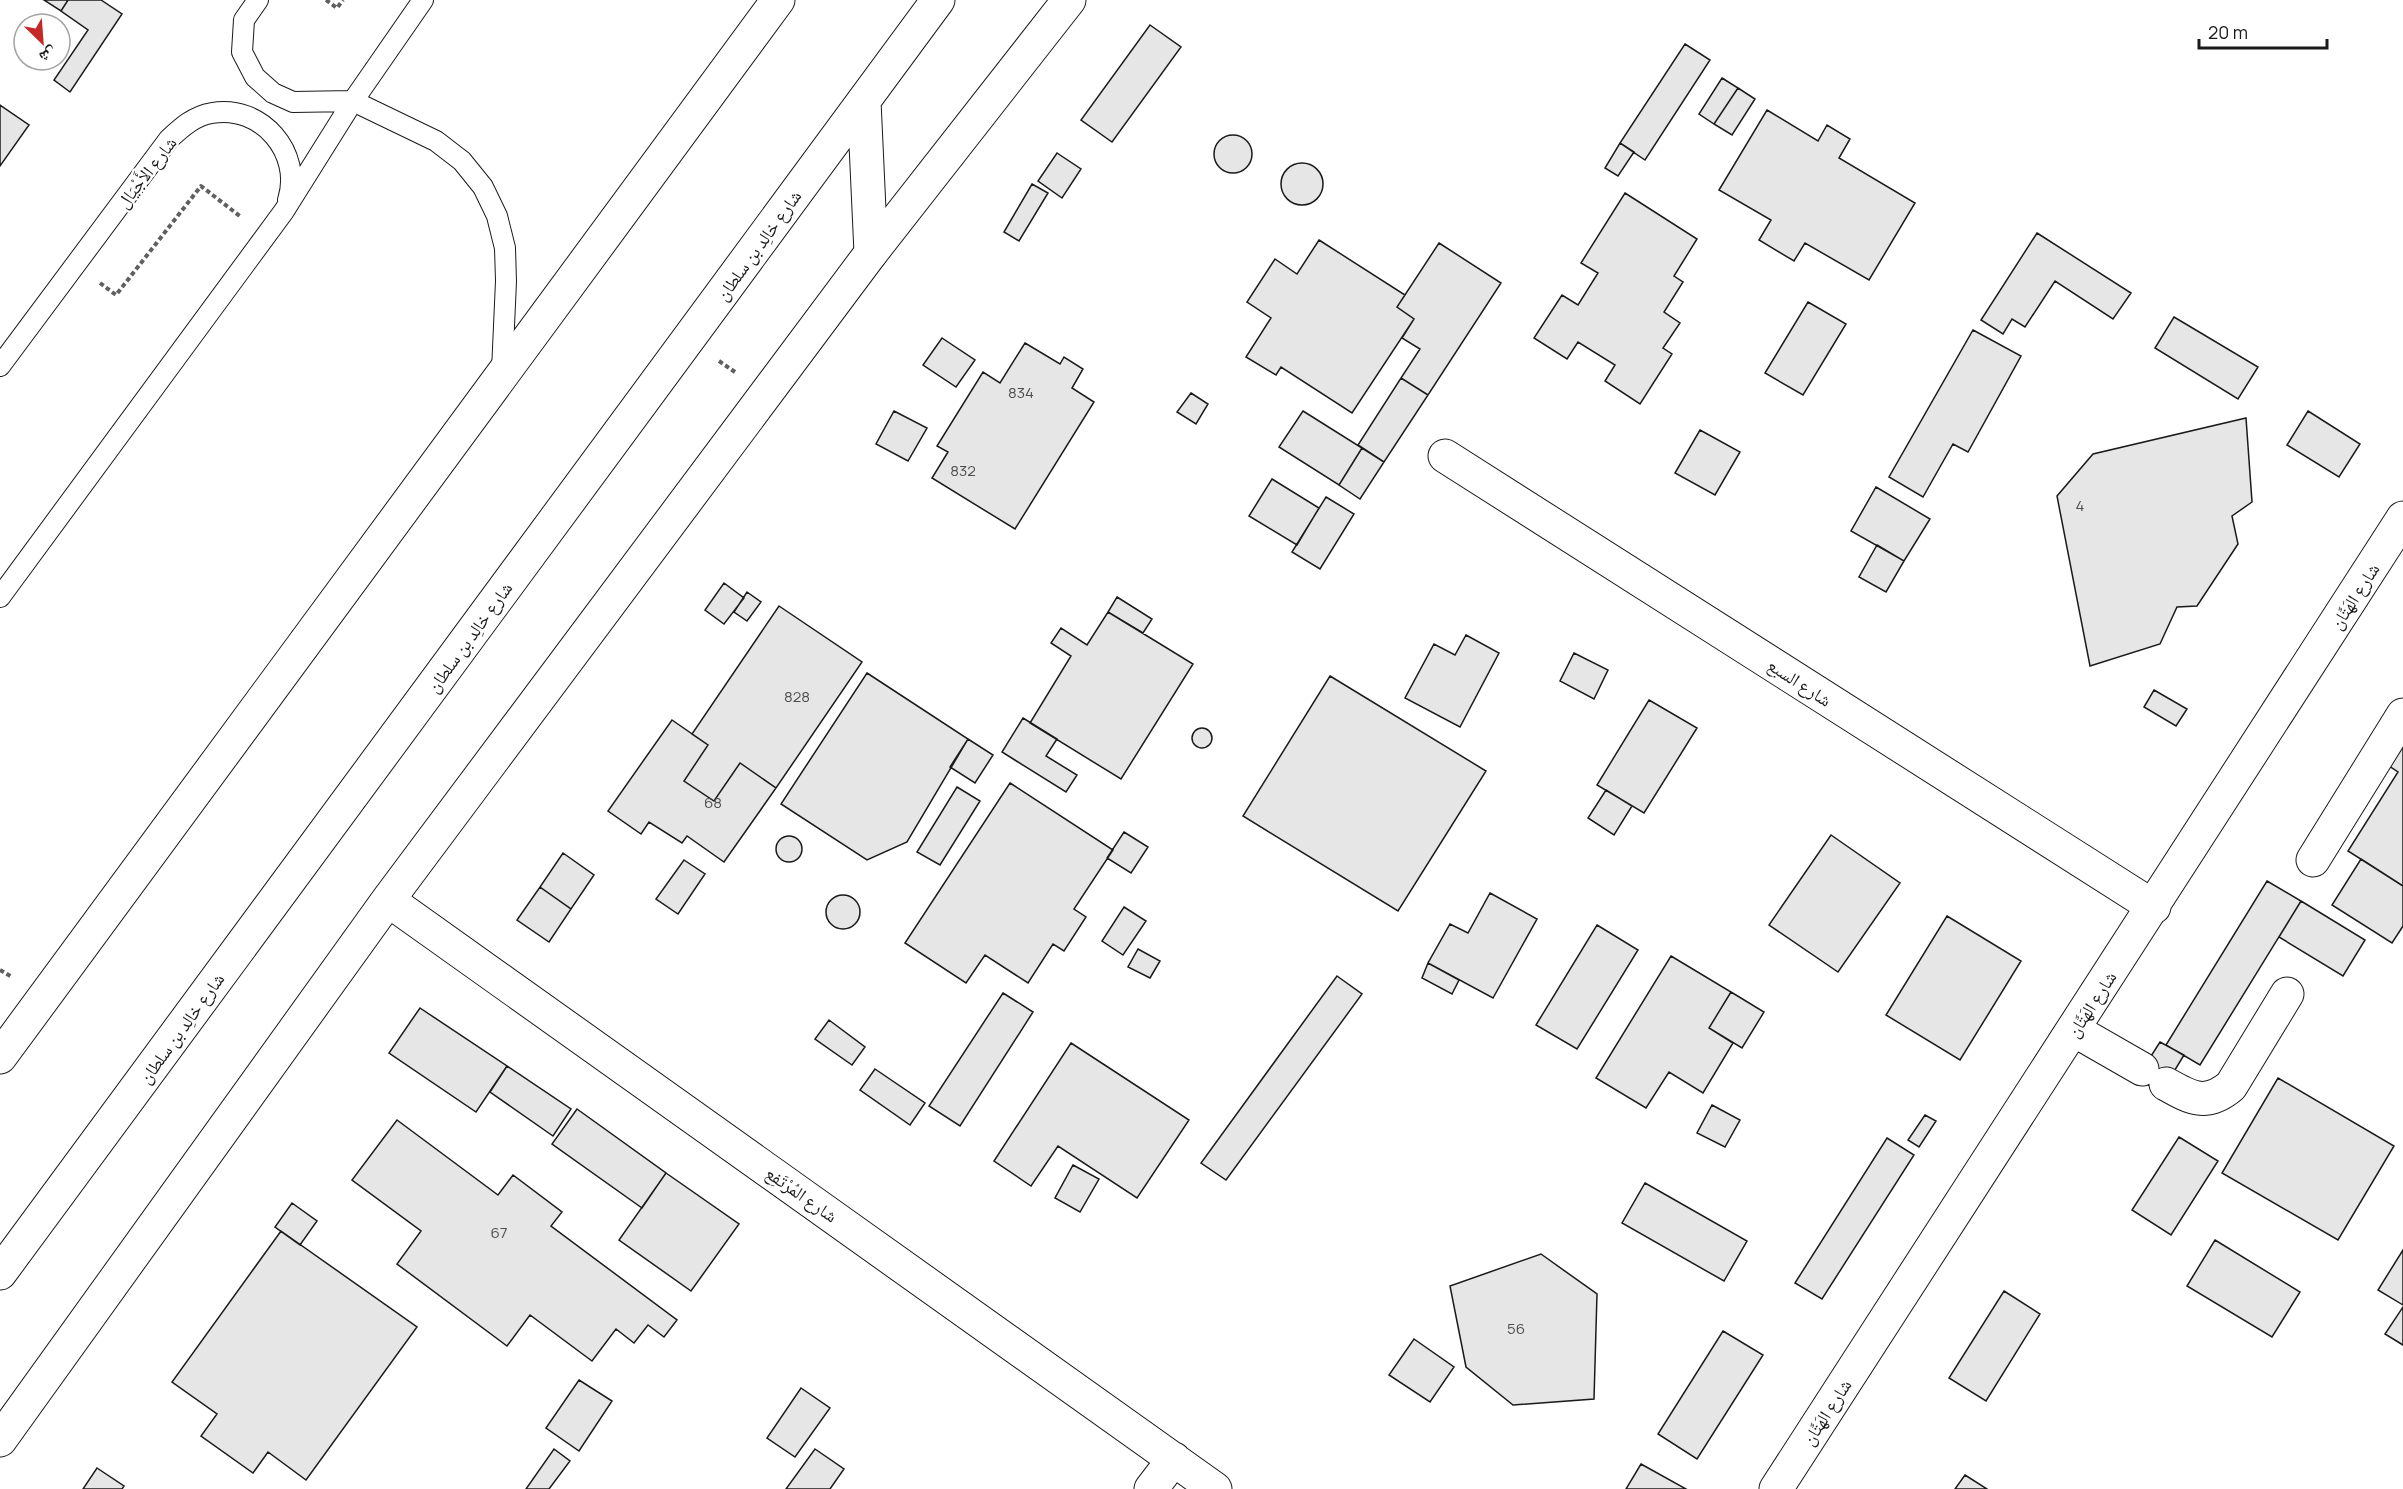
<svg xmlns="http://www.w3.org/2000/svg" width="2403" height="1489" viewBox="0 0 2403 1489" font-family="Manrope,'Noto Naskh Arabic',sans-serif">
<style>
.building{fill:#e6e6e6;stroke:#1a1a1a;stroke-width:1.5}
.lines{fill:none;stroke-linecap:round;stroke-linejoin:round}
.service-casing{stroke:#1a1a1a;stroke-width:22}
.minor-casing{stroke:#1a1a1a;stroke-width:35}
.primary-casing{stroke:#1a1a1a;stroke-width:35}
.path{stroke:#5f5f5f;stroke-width:4;stroke-dasharray:4.5 3;stroke-linecap:butt}
.service{stroke:#fff;stroke-width:20}
.minor{stroke:#fff;stroke-width:33}
.primary{stroke:#fff;stroke-width:33}
.labels{text-anchor:middle;dominant-baseline:central;stroke-width:4.5;stroke-linejoin:round;paint-order:stroke}
.number-label{font-size:15px;fill:#4d4d4d}
.street-label{font-size:18px;fill:#1a1a1a;stroke:#fff}
</style>
<rect width="100%" height="100%" fill="#fff"/>
<path class="building" d="M44,0H68L61,11Z
M68,0H101L122,14L70,92L54,80L88,30L61,11Z
M1150,25L1181,47L1112,142L1081,120Z
M1685,44L1710,60L1645,160L1620,143Z
M1722,78L1738,88L1714,124L1699,114Z
M1738,88L1755,99L1732,135L1714,124Z
M0,105L29,125L0,166Z
M1767,110L1818,141L1827,125L1850,139L1839,158L1915,203L1869,280L1805,243L1794,261L1759,240L1771,220L1719,190Z
M1214 154a19 19 0 1 1 38 0a19 19 0 1 1-38 0Z
M1620,143L1634,152L1618,176L1605,168Z
M1057,153L1081,169L1062,198L1038,181Z
M1281 184a21 21 0 1 1 42 0a21 21 0 1 1-42 0Z
M1032,184L1048,193L1019,241L1004,232Z
M1625,193L1697,239L1674,276L1683,282L1664,312L1680,323L1663,348L1672,354L1640,404L1605,381L1615,365L1578,342L1567,359L1534,338L1562,295L1578,305L1598,273L1581,263Z
M2037,233L2131,293L2113,319L2055,281L2025,327L2012,319L2003,334L1981,320Z
M1319,240L1405,295L1397,307L1414,319L1352,413L1281,367L1276,375L1246,357L1271,318L1247,302L1275,259L1297,274Z
M1439,243L1501,283L1428,395L1401,378L1420,349L1402,338L1414,319L1397,307Z
M1808,302L1846,324L1803,395L1765,373Z
M2174,317L2258,367L2238,399L2155,348Z
M1973,330L2021,356L1968,452L1953,444L1923,497L1889,477Z
M942,338L975,360L956,387L923,365Z
M1025,343L1060,364L1064,357L1083,369L1072,388L1094,402L1015,529L932,478L948,452L937,446L983,372L1000,383Z
M1401,378L1428,395L1384,462L1358,445Z
M1191,393L1208,404L1196,424L1177,412Z
M894,411L927,428L908,461L876,444Z
M1303,411L1362,448L1339,485L1279,447Z
M2308,411L2360,444L2339,477L2287,445Z
M2246,418L2252,502L2232,516L2238,544L2197,606L2177,607L2160,644L2090,666L2057,496L2093,454Z
M1700,430L1740,452L1715,495L1675,473Z
M1362,448L1384,462L1360,499L1339,485Z
M1272,479L1319,508L1297,545L1249,516Z
M1876,487L1930,519L1904,561L1851,531Z
M1326,497L1354,514L1320,569L1292,552Z
M1877,545L1904,561L1886,592L1859,577Z
M724,583L744,598L724,624L705,610Z
M747,592L761,602L747,621L734,612Z
M1117,597L1152,619L1143,633L1108,612Z
M779,606L862,662L776,788L740,763L714,801L684,781L708,745L692,734Z
M1108,612L1193,664L1121,779L1030,723L1071,656L1051,643L1061,628L1087,645Z
M1466,635L1499,653L1460,727L1405,698L1434,644L1455,655Z
M1574,653L1608,670L1594,699L1560,681Z
M867,673L968,739L907,842L867,860L781,804Z
M1330,676L1486,771L1398,911L1243,816Z
M2154,690L2187,709L2176,726L2144,707Z
M1649,700L1697,728L1644,813L1597,785Z
M1023,718L1057,739L1046,756L1077,775L1066,792L1002,752Z
M672,720L708,745L684,781L714,801L740,763L776,788L724,862L687,836L682,843L649,822L641,834L608,811Z
M1192 738a10 10 0 1 1 20 0a10 10 0 1 1-20 0Z
M2403,737V886L2348,851L2398,772L2383,762Z
M968,739L993,755L975,783L950,767Z
M1010,783L1113,850L1074,909L1086,917L1064,951L1053,944L1028,983L985,955L966,983L905,943Z
M957,787L980,801L940,865L917,852Z
M1606,790L1632,806L1614,835L1588,818Z
M1124,832L1148,847L1131,873L1107,858Z
M1831,835L1900,883L1838,972L1769,925Z
M776 849a13 13 0 1 1 26 0a13 13 0 1 1-26 0Z
M563,853L594,875L571,909L540,887Z
M2361,859L2403,886V926L2392,943L2332,905Z
M684,860L705,874L678,914L656,899Z
M2267,881L2301,901L2200,1065L2166,1045Z
M540,887L571,909L549,942L517,920Z
M1490,893L1537,919L1493,998L1428,963L1450,924L1468,933Z
M826 912a17 17 0 1 1 34 0a17 17 0 1 1-34 0Z
M2301,901L2365,940L2343,976L2279,937Z
M1124,907L1146,921L1123,955L1102,941Z
M1947,916L2021,961L1960,1060L1886,1015Z
M1597,925L1638,950L1577,1049L1536,1025Z
M1138,949L1160,961L1150,978L1128,967Z
M1671,956L1731,992L1709,1028L1733,1043L1703,1093L1669,1072L1646,1108L1596,1078Z
M1428,963L1459,980L1452,994L1422,978Z
M1337,976L1362,994L1226,1180L1201,1163Z
M1731,992L1764,1012L1742,1048L1709,1028Z
M1003,993L1033,1012L960,1126L929,1106Z
M420,1008L507,1066L476,1112L389,1053Z
M829,1020L865,1047L852,1065L815,1039Z
M2160,1042L2184,1055L2161,1093L2137,1078Z
M1071,1043L1189,1120L1137,1198L1058,1146L1031,1186L994,1161Z
M507,1066L571,1109L553,1136L490,1092Z
M875,1069L925,1103L910,1125L860,1090Z
M2278,1078L2394,1146L2338,1240L2222,1173Z
M1712,1105L1740,1120L1725,1147L1697,1133Z
M577,1109L666,1173L642,1208L552,1144Z
M1925,1115L1936,1121L1919,1147L1908,1140Z
M397,1120L498,1195L513,1175L562,1212L551,1226L677,1320L664,1337L648,1325L634,1343L616,1329L592,1361L530,1315L507,1346L397,1264L421,1231L352,1180Z
M2179,1137L2218,1161L2171,1235L2132,1210Z
M1887,1138L1914,1155L1822,1299L1795,1283Z
M1073,1165L1099,1179L1080,1212L1055,1198Z
M666,1173L739,1224L691,1291L619,1240Z
M1645,1183L1747,1241L1724,1281L1622,1223Z
M292,1203L317,1221L300,1245L275,1227Z
M281,1231L417,1327L306,1480L268,1452L253,1473L201,1436L217,1414L172,1382Z
M2215,1240L2300,1292L2272,1337L2187,1286Z
M2403,1250V1305L2378,1290Z
M1541,1254L1597,1294L1594,1399L1513,1405L1466,1367L1450,1286Z
M2004,1291L2040,1314L1986,1401L1949,1378Z
M2403,1307V1345L2385,1334Z
M1723,1331L1763,1355L1697,1459L1658,1434Z
M1414,1339L1454,1367L1430,1402L1389,1375Z
M579,1380L612,1401L579,1451L546,1428Z
M801,1388L830,1408L795,1457L767,1438Z
M554,1449L570,1461L549,1489H526Z
M815,1449L844,1469L830,1489H786Z
M1641,1464L1686,1489H1626Z
M97,1468L124,1486L122,1489H83Z
M1965,1475L1987,1489H1955Z"/>
<g class="lines">
<defs>
<path id="service" d="M258,0L244,20L242,52L255,77L273,93L293,102L353,101L436,141L462,161L483,187L497,216L505,248L506,281L502,371
M0,366L169,139C182,127 194,116 212,113C261,104 303,153 288,200
M0,597L284,211L353,101L423,0"/>
<path id="minor" d="M1445,456L2154,907
M2313,860L2403,715
M388,900L1215,1489
M2074,1030L2142,1069
M2166,1084C2191,1098 2206,1107 2231,1086L2287,994
M0,1440L388,900L871,253L1069,0
M1151,1489L1174,1459
M1776,1489L2403,518"/>
<path id="primary" d="M864,101L871,253
M0,1057L778,0
M0,1273L938,0"/>
</defs>
<use href="#service" class="service-casing"/>
<use href="#minor" class="minor-casing"/>
<use href="#primary" class="primary-casing"/>
<path class="path" d="M326,0L337,8L343,0
M100,283L116,295L201,186L241,217
M719,361L735,372
M0,970L12,977"/>
<use href="#service" class="service"/>
<use href="#minor" class="minor"/>
<use href="#primary" class="primary"/>
</g>
<g class="labels">
<g class="number-label">
<text x="1021" y="392">834</text>
<text x="963" y="470">832</text>
<text x="2080" y="505">4</text>
<text x="797" y="696">828</text>
<text x="713" y="802">68</text>
<text x="499" y="1232">67</text>
<text x="1516" y="1328">56</text>
</g>
<g class="street-label">
<text transform="translate(146 172) rotate(-52)">شارع الأَجْيَال</text>
<text transform="translate(758 245) rotate(-54)">شارع خالِد بن سلطان</text>
<text transform="translate(2354 596) rotate(-57)">شارع الهَتَّان</text>
<text transform="translate(469 637) rotate(-54)">شارع خالِد بن سلطان</text>
<text transform="translate(1800 682) rotate(33)">شارع السبع</text>
<text transform="translate(2091 1004) rotate(-57)">شارع الهَتَّان</text>
<text transform="translate(181 1028) rotate(-54)">شارع خالِد بن سلطان</text>
<text transform="translate(802 1194) rotate(35)">شارع المُرْتَفِع</text>
<text transform="translate(1826 1412) rotate(-57)">شارع الهَتَّان</text>
</g>
</g>
<g transform="translate(42 42) rotate(155)"><circle r="28" fill="#ffffff" stroke="#a3a3a3" stroke-width="1.5"/>
<path d="M0-4.5L10 22L0 15L-10 22Z" fill="#c62828"/>
<text y="-9" font-size="16" font-weight="bold" text-anchor="middle" fill="#1a1a1a">ش</text>
</g>
<path d="M2199 39v9h128v-9" fill="none" stroke="#1a1a1a" stroke-width="3"/>
<text x="2208" y="39" font-size="18" fill="#1a1a1a" stroke="#ffffff" stroke-width="4.5" paint-order="stroke">20 m</text>
</svg>
